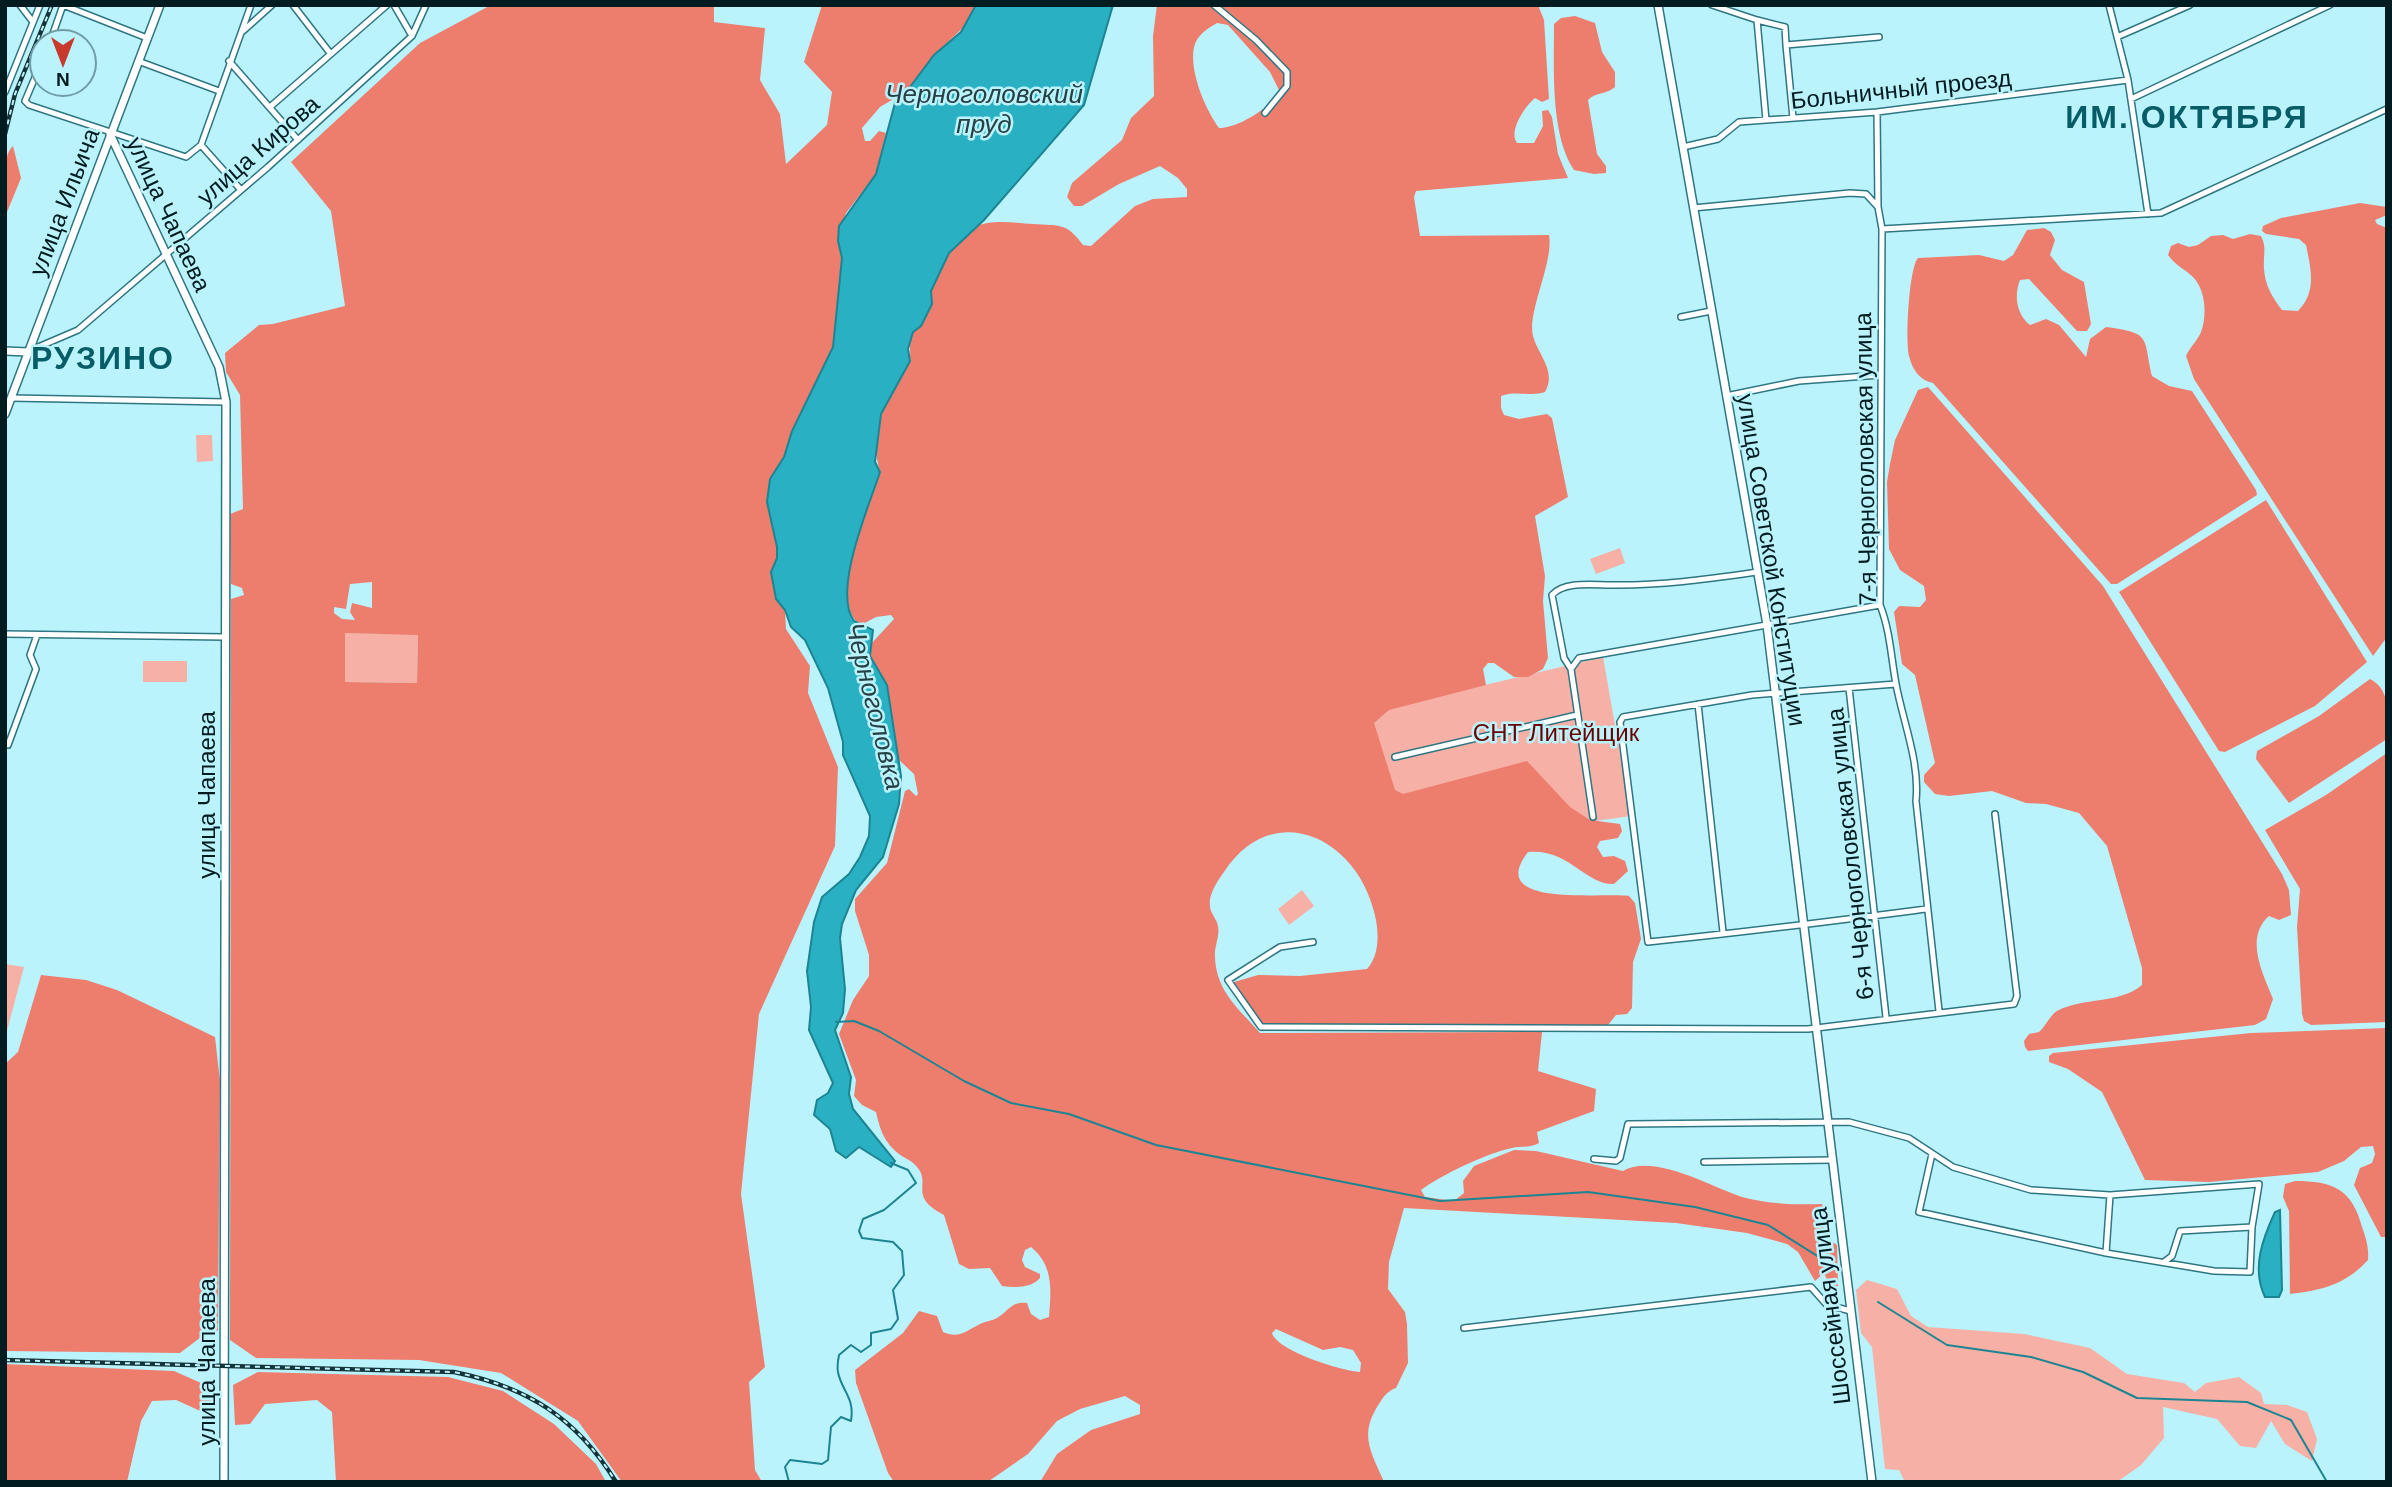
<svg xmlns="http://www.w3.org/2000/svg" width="2392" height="1487" viewBox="0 0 2392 1487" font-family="Arial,sans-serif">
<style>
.green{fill:#f6b0a5}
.forest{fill:#ed7e6e;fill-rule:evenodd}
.water{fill:#2ab0c3;stroke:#1d8492;stroke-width:2}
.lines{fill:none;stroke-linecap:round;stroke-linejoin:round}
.stream{stroke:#1d8492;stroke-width:2}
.street-casing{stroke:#2e7682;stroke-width:8}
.secondary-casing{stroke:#2e7682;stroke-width:10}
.street{stroke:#fff;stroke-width:5}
.secondary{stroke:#fff;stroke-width:7}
.rail-casing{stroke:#153439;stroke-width:4.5}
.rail{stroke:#bbf3fd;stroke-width:2;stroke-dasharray:5;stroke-linecap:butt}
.labels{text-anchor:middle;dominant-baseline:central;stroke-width:5;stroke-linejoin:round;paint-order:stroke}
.street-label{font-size:24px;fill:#001c21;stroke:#bbf3fd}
.park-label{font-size:24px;fill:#6a0000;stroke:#bbf3fd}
.water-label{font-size:26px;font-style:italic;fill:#264145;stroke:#bbf3fd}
.district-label{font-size:32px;font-weight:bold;letter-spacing:2px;fill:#065c67;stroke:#bbf3fd}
</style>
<rect width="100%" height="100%" fill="#bbf3fd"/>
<path class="green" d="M196,435H212L213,461L197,462Z
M1620,548L1625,563L1596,574L1590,559Z
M345,633L418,634L417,683L344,682Z
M1603,657L1631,816L1588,822L1396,798L1367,713Z
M143,661H187V682H143Z
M1302,890L1314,906L1289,925L1278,909Z
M5,964L24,967L5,1038Z
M1867,1280L1897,1289L1911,1316L1928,1327L2024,1334L2090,1348L2127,1374L2184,1383L2195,1392L2206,1383L2239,1377L2261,1393L2264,1404L2287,1405L2307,1412L2317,1439L2312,1461L2285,1444L2271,1421L2256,1448L2240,1446L2217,1419L2163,1407L2164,1438L2141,1465L2117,1482H1905L1899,1470L1885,1469L1872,1347L1861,1333L1856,1290Z"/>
<path class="forest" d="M491,5H714V22L765,28L760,80L780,114L786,164L827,125L832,92L804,62L822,5H976L966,25L934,55L907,91L880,107L862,128L865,141H870L879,131L886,133L876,174L846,213L838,241L842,258L833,347L784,457L770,479L767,502L777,547V558L771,572L775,598L785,610L786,629L810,666L808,693L838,767L835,846L759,1014L741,1194L765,1367L749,1382L755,1470L762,1482H622L578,1421L501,1373L419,1360L256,1358L230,1340L231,599L244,595L242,588L231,584L230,514L243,509L240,395L226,372L225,353L259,325L273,324L345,306L331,211L291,162L420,43ZM372,582V608L352,603L350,612L355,620L342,619L334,613V607L346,609L350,584ZM345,633L418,635L417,683L345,682Z
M1157,5H1538L1544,20L1549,99L1542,102L1535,98C1525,106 1508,131 1517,143H1534L1543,126L1542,111L1548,110L1552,117L1558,154L1568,178L1416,191L1414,197L1420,236L1549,235C1554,262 1527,312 1533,336C1538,355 1557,371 1545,392C1530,397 1516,390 1501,396V408L1504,415L1519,419L1547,414L1552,418L1568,497L1535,516L1545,576L1543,601L1548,658L1543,669L1528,677H1514L1494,663H1488L1483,669L1486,685L1389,710L1374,723L1395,790L1403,794L1527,761L1570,807L1590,820L1620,824L1622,831L1618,838L1600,841L1597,847L1603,857L1614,856L1625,861L1628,871L1614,884C1585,885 1569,848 1528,852C1484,909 1604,892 1629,896L1635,903L1641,939L1633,962L1632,1008L1627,1014L1616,1015L1608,1025H1262L1234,982L1258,975L1300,976L1367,969C1381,954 1379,927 1373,908C1353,836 1272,799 1224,872C1218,880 1208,895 1210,906C1210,913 1217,919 1218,926C1220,936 1214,947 1215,957C1216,991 1239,1009 1260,1033L1542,1032L1538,1071L1596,1089L1594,1111L1537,1132L1539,1143C1530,1148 1521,1146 1512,1148C1485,1154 1443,1174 1421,1190L1425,1197L1454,1201L1464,1193L1463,1181L1474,1166L1514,1150L1536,1151L1623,1171C1654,1153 1711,1187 1742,1197C1768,1204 1796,1205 1822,1204C1832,1223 1814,1231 1837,1245L1838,1286H1830L1824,1273L1815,1281L1798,1252L1787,1244L1747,1233L1676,1223L1404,1208L1389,1262L1388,1289L1405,1312L1407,1324L1408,1363L1396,1388C1385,1392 1383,1398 1377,1407C1359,1437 1372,1453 1384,1482H1040L1057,1454L1091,1430L1140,1414V1405L1125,1396L1080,1409L1057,1421L1028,1454L989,1481L894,1482L888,1473L856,1383L855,1370L903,1333L919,1311L937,1316L943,1332C959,1339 966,1331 980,1324C986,1321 992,1321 997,1318C1009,1311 1011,1301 1027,1303L1031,1314L1040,1320L1049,1317C1051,1290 1054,1266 1031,1247L1025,1250L1022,1260L1025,1267L1040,1274V1278C1031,1288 1015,1288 1002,1286L990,1268L969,1269L959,1264L944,1215C907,1196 932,1184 917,1167C913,1161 904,1158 899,1154C884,1142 880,1130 876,1112L862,1105L854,1096L856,1080L839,1034L853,1000L869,976V955L855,911V899L887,863L905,791L909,789L916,796L918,794L914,774L899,760L887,685L870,656V645L894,619L891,615L876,617L861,625C826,604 869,503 880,472C867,429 888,400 908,363C913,355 907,343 912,333C917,324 927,318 931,307C933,302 930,298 931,292C932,274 960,235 975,227C990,219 1017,223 1033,224C1060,226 1066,222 1083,245L1091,246L1135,206L1153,199L1187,197V189L1178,178L1160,166L1119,184L1082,206H1074L1067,197L1072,183L1122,140L1131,118L1154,96L1153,36ZM1217,23L1228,25L1270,72L1279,90C1272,108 1237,128 1219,128C1205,109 1189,71 1194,47C1197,35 1207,29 1217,23ZM1276,1329L1323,1350L1340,1347L1353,1350L1361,1363L1360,1372C1342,1371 1277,1351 1272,1333Z
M1575,16L1595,23L1602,52L1615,72V87C1606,95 1595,92 1588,100L1597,154L1606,166V173L1594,174L1574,170C1550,134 1554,67 1554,24L1561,18Z
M13,146L21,178L5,217C5,199 0,157 13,146Z
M2360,203L2387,207V215L2375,220L2377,224L2387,228V637L2373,656L2194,379L2186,356C2190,347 2198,340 2201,332C2207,316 2206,290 2193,277C2185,269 2176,266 2168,255L2171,246L2178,243L2189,247L2198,245L2211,236L2223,235L2233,239L2250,234L2261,236C2267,247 2263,256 2264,269C2265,285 2272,297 2282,310L2298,311C2317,291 2311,270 2306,245L2299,239L2266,234L2262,231L2263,226L2281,218Z
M2044,228L2051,232L2055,240L2050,255L2062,270L2084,282L2091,324L2087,331H2077L2029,279L2020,280C2014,295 2016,314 2030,325L2046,319L2059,325L2086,357L2090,339L2106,327C2152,333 2143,337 2152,376L2169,386L2192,391L2256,490L2257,495L2117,584H2111L1933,383C1920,381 1912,369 1909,356C1905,342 1909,267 1918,258L1979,255L2004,261L2013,255L2027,230Z
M1928,387L2103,586L2282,874L2289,890L2291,915L2279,920L2269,916C2244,938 2263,974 2273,999L2266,1019L2255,1025L2028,1051L2025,1047L2024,1041L2029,1034L2039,1032C2046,1026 2050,1015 2057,1011C2083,997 2120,1004 2142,985V968L2107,846L2079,813L2046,804L2026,803L1992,791L1949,796L1935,794L1924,782V775L1935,763L1915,675L1902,664L1894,612L1899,606L1920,607L1926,600L1924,586L1900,570L1889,549L1887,482L1890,464L1895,440L1918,390Z
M2266,500L2367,662L2315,706L2225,752L2219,751L2119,592Z
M2370,679C2392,690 2387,716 2387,739L2289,803L2256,759L2257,751L2319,716Z
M2387,753V1022L2311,1025L2304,1021L2302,1014L2297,927L2300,889L2265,830L2326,795Z
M41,975L86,980L117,990L215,1037L220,1081L218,1330L210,1336L201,1337L180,1353L5,1351V1064L18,1052Z
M2387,1028V1237H2381L2354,1185L2360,1168L2372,1163L2375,1154L2373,1146L2361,1147L2344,1161L2318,1172L2209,1182L2145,1180L2102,1092L2068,1069L2049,1062V1056L2053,1053L2251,1033Z
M2295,1181C2333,1181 2352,1189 2362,1227C2366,1238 2369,1248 2368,1260C2345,1285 2322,1290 2290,1294L2289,1211L2283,1197L2285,1184Z
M5,1364L174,1371L210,1387L213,1399L212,1410L207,1414L176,1400L152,1401L141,1421L127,1482H5Z
M258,1372L448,1377L503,1391L554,1424L596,1464L606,1482H336L332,1412L317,1400L265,1404L250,1424L235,1425L233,1385Z"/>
<path class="water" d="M976,5H1113L1084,105L984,220L949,253L931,291L932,304L921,326L913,332L908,349L910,361L881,414L875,462L880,472C869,506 832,591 854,621L873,630L870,656L887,685L901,776L899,804L883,857L856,890L842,924L840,938L845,989L843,1013L835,1030L851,1077L849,1094L853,1109L895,1161L891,1167L859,1147L846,1158L836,1151L830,1129L814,1115L817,1100L828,1093L833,1083L809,1030L811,1007L807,971L814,922L822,897L849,874L860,857L869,836L870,816L843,755V742L828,688L805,640L791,627L785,610L776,599L771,572L777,558V547L767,502L770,479L784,457L792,431L833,347L842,258L838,241L839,226L876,174L896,99L907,91L934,55L961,32Z
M2280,1210L2282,1290L2279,1297H2265C2251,1268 2263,1238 2275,1212Z"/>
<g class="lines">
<path class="stream" d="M836,1022L854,1021L879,1031L964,1081L1011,1103L1069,1114L1156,1145L1440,1201L1588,1192L1695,1207L1768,1225L1830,1264
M1878,1302L1947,1345L2031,1357L2083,1372L2137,1398L2247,1402L2291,1420L2327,1482
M789,1482L785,1467L790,1460L822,1464L828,1460L831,1427L841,1417L851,1421C855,1397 841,1390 838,1372C837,1367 838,1360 839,1355L851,1345L861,1352L871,1345V1333L891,1329L898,1319L893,1290L904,1275L902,1251L893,1242L862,1238L859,1231L863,1219L884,1210L916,1183L908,1170L891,1163"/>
<defs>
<path id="street" d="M20,5L33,22
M63,5L147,38
M293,5L330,53
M394,5L412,36
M1214,5L1256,40L1287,72V86L1265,113
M1712,5L1757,20L1766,120
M2109,5L2128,80L2148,214
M1757,20L1785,27L1786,45
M243,31L272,5
M2117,37L2190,5
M50,42L63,5
M42,61L25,101L29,105L186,157L201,145L251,5
M138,61L219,91
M229,61L298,140
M5,92L40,5
M2131,99L2330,5
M270,107L387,5
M1877,112L1878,207L1882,229L1880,605C1890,630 1891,657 1896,684C1903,722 1920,762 1916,801L1939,1011
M1793,118L1786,45L1879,37
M201,145L241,190
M1683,147L1718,139L1739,122L1877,112L2128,80
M1693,208L1850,193L1866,194L1878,207
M1882,229L2161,213L2387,109
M1681,317L1711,311
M29,351L78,330L268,167L412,36L426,5
M1726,396L1799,381L1880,375
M11,398L226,402
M5,634L225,637
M1571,669L1579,658L1880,605
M1896,684L1752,695L1623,717L1620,722L1648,942C1741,933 1833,921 1926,909
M1849,688L1886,1017
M1698,704L1723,932
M5,744L8,745L36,669L30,655L37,635
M1395,757L1577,715
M1593,817L1571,669L1564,658L1552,595C1564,581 1593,585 1610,585C1660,586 1708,579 1757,572
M1313,942L1280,947L1228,980L1261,1027L1808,1029L2014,1004L2017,996L1995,814
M1932,1154L1919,1212L2106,1253L2110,1195
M1594,1159L1616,1161L1620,1158L1628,1124L1849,1122L1909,1138L1953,1167L2031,1190L2110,1195L2259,1184L2252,1227
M1704,1162L1832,1160
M2106,1253L2214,1271L2250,1272L2252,1227L2180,1231L2172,1256L2164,1262
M1464,1328L1811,1287L1827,1305L1851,1311"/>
<path id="secondary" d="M1658,5L1767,625L1872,1482
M110,134L219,367L226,402L224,1482
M5,351L28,352
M5,414L160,5"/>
</defs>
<use href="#street" class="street-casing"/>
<use href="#secondary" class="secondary-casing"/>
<use href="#street" class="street"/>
<use href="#secondary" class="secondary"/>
<defs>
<path id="rail" d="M5,134L15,94L52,5
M5,1360L454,1372C527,1387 576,1417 616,1482"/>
</defs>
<use href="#rail" class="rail-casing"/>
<use href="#rail" class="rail"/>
</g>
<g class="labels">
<g class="street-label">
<text transform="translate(1901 89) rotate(-6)">Больничный проезд</text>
<text transform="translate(258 150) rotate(-41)">улица Кирова</text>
<text transform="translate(64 202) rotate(-69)">улица Ильича</text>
<text transform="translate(169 214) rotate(65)">улица Чапаева</text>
<text transform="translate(1865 459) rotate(-91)">7-я Черноголовская улица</text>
<text transform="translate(1772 560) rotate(81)">улица Советской Конституции</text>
<text transform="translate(206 795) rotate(-90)">улица Чапаева</text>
<text transform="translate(1850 854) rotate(-96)">6-я Черноголовская улица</text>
<text transform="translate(1830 1306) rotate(-97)">Шоссейная улица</text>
<text transform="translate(206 1362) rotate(-90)">улица Чапаева</text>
</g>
<g class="park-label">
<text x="1556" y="732">СНТ Литейщик</text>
</g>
<g class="water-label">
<text x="984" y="94">Черноголовский<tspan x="984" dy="30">пруд</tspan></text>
<text transform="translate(875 706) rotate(76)">Черноголовка</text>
</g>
<g class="district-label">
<text x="2187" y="117">ИМ. ОКТЯБРЯ</text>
<text x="103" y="358">РУЗИНО</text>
</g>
</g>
<rect width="2392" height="1487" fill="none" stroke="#001c21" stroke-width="14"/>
<g transform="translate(63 63) rotate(180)"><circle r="33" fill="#bbf3fd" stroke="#709da5" stroke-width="2"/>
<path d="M0-5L12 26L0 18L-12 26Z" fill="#c73a2c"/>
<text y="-10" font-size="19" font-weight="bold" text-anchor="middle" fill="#001c21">N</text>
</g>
</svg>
